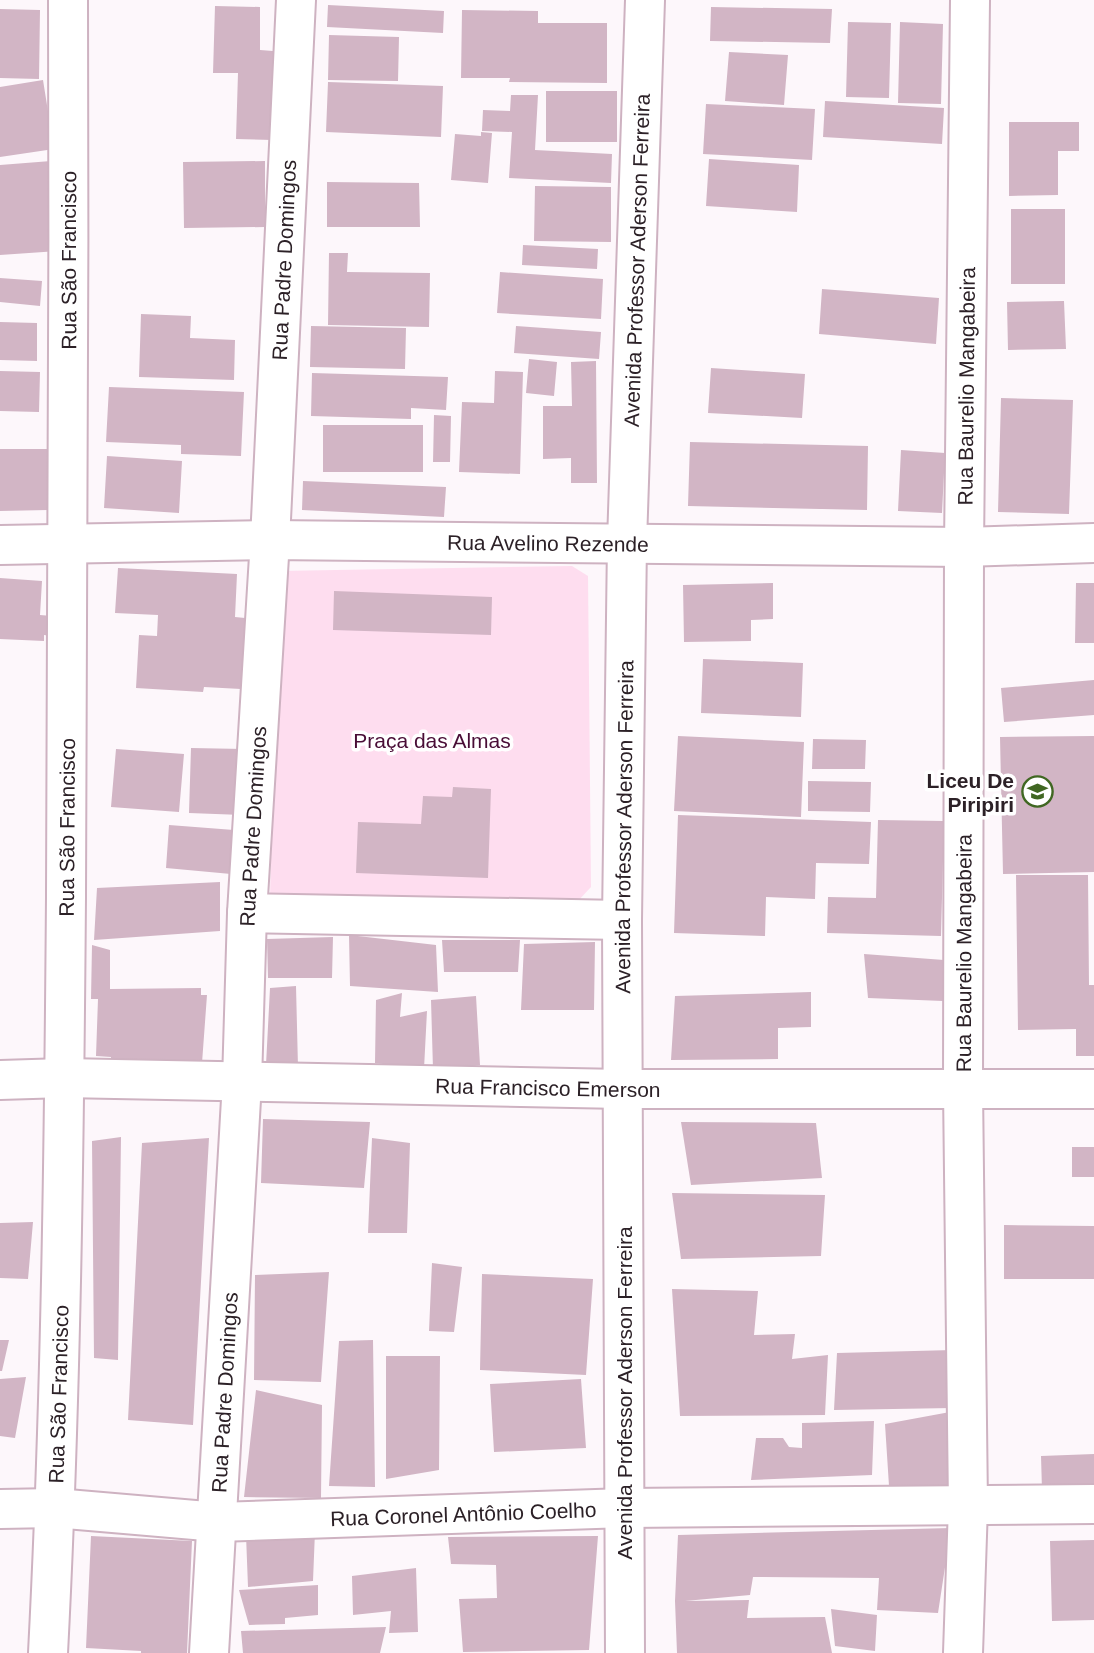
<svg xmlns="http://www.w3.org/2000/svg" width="1094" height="1653" viewBox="0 0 1094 1653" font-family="Arial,sans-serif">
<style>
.green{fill:#feddef}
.building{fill:#d2b5c5}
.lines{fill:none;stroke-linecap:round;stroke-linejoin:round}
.minor-casing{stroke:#ceb2c1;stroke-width:42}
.major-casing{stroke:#ceb2c1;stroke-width:42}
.minor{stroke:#fff;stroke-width:38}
.major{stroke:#fff;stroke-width:38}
.labels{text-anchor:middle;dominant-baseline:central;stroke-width:7;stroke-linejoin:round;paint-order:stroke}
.street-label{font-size:21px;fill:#2c2127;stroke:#fff}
.park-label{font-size:21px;fill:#490d36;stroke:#fff}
.poi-label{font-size:21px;font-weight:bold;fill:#2c2127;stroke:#fff;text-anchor:end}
</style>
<rect width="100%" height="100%" fill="#fdf7fb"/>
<path class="green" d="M572,566L588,576L591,887L577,902L270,897L278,571Z"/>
<path class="building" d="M328,5L444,11L443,33L327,27Z
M215,6L260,7V50L273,51L272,140L236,139L238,73H213Z
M711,7L832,9L830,43L710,41Z
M0,9L40,10L39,79L0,78Z
M462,10L538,11V23H607V83L509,82L510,78H461Z
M848,22L891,23L889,98L846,97Z
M900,22L943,24L941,104L898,103Z
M329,35L399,37L398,81L328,80Z
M729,52L788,55L784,105L725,101Z
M43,80L54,149L0,157V87Z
M328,82L443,86L441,137L326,132Z
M546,91H617V142H546Z
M511,95H538L535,150L612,154L611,183L509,178L512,132L482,131L483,110L510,111Z
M825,101L944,108L942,144L823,137Z
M706,104L815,109L812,160L703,154Z
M1009,122H1079V151H1058V195L1009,196Z
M481,132L492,133L488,183L451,180L455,134L481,136Z
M709,159L799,165L797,212L706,206Z
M51,161L58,251L0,255V165Z
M265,161V227L184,228L183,162Z
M327,182L419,183L420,227H327Z
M535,186L611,187V242L534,241Z
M1011,209H1065V284H1011Z
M523,245L598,249L597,269L522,265Z
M329,253H348L347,272L430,273L429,327L328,325Z
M500,272L603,279L601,319L497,313Z
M0,278L42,281L40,306L0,302Z
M822,289L939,298L936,344L819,334Z
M1064,301L1066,349L1008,350L1007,302Z
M141,314L191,316L190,338L235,340L234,380L139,377Z
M0,322L37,323V361L0,360Z
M311,326L406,328L405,369L310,367Z
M516,326L601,332L599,359L514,353Z
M529,359L557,362L554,396L526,393Z
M596,361L597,483H571V458L543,459V406H572L571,362Z
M711,368L805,374L802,418L708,413Z
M0,371L40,372L39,412L0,411Z
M495,371L523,372L520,474L459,472L462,402L494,403Z
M312,373L448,377L446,410L411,408V419L311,416Z
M109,387L244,392L241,456L181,454V445L106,442Z
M1001,398L1073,400L1069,514L998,512Z
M434,415L451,416L450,462H433Z
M323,425H423V472H323Z
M690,442L868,446L867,510L688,506Z
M0,449H47L48,510L0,511Z
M901,450L945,453L942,513L898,511Z
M107,456L182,461L179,513L104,508Z
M303,481L446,487L444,517L302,510Z
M118,568L237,574L235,617L245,618L241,689L204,687L203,692L136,688L139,635L157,636L158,615L115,613Z
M0,578L42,581L40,615L52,616L51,636L44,635V641L0,639Z
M773,583V619L751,620V641L684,642L683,585Z
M1076,583H1094V643H1075Z
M334,591L492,597L491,635L333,630Z
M703,659L803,663L801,717L701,713Z
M1094,680V715L1004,722L1001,688Z
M678,736L804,742L801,817L674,811Z
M1094,736V872L1003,874L1000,737Z
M813,739L866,740L865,769H812Z
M191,748L244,749L242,815L189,813Z
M116,749L184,754L179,812L111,807Z
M808,781L871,782L870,812L808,811Z
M453,787L491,789L488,878L356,873L358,822L421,824L423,796L452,797Z
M678,815L871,822L869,864L816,863L815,899L766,897L765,936L674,933Z
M878,820L944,821L941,936L827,933L828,897L876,898Z
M169,825L234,830L231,874L166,868Z
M1016,875H1088L1089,985H1094V1056H1076V1029L1018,1030Z
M220,882V931L94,940L97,888Z
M349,935L436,945L438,992L350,986Z
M333,937L332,978H268L267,939Z
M442,940H520L518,972H444Z
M595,942L594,1010H521L524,944Z
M92,945L110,950V989L201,988V995H207L202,1063H111V1057L96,1056L98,999H91Z
M864,954L944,960L943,1001L868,998Z
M296,986L298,1067L266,1065L270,988Z
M811,992V1027L778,1028V1059L671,1060L675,996Z
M402,993L400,1017L427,1011L424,1069L375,1063L376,1000Z
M476,996L480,1065L433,1069L431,1000Z
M263,1119L370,1122L364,1188L261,1183Z
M681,1122L816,1123L822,1178L691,1185Z
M121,1137L118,1360L94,1358L92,1141Z
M209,1138L193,1425L128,1420L142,1143Z
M372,1138L410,1143L407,1233H368Z
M1072,1147H1094V1177H1072Z
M672,1193L825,1195L821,1256L681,1259Z
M33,1222L28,1279L0,1278V1223Z
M1004,1225L1094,1226V1279H1004Z
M432,1263L462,1267L454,1332L429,1331Z
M329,1272L321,1382L254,1380L255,1275Z
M482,1274L593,1279L586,1375L480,1370Z
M672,1289L758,1291L754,1335L795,1334L792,1359L828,1355L825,1415L680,1416Z
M0,1340H9L2,1371H0Z
M373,1340L375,1487L329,1486L339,1341Z
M953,1350L952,1408L834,1410L837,1353Z
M386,1356H440L439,1470L386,1479Z
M26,1377L15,1438L0,1436V1379Z
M581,1379L586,1448L494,1452L490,1384Z
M256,1390L322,1405L321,1498L244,1497Z
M950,1412L955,1488L889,1486L885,1424Z
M874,1421L872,1475L751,1480L756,1438H783L789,1447L802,1448V1423Z
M1094,1454V1489L1042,1490L1041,1456Z
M951,1528L938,1613L877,1610L879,1578L753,1577L750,1595L685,1601L749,1600L747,1618L825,1617L832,1653H677L675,1601L678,1535Z
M315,1531L313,1581L248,1587L246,1535Z
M91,1536L192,1541L187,1653H141V1651L86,1648Z
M598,1536L589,1650L463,1652L459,1599L497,1598L496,1565L451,1564L448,1537Z
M1094,1540V1620L1052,1621L1050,1541Z
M416,1568L418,1632L389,1633L391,1611L353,1615L352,1576Z
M318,1585V1615L285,1618V1624L249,1625L239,1590Z
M831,1609L877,1615L875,1651L835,1646Z
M386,1627L380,1653H243L241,1631Z"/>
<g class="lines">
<defs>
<g id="minor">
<path id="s1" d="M0,545L270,540L964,547L1094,543"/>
<path d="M247,913L622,920"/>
<path id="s2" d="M0,1080L64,1078L622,1089H1094"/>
<path id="s3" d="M0,1509L55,1508L218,1522L625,1508L1094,1504"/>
<path id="s4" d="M48,1653C61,1401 64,1149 66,897C68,598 69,299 68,0"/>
<path id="s5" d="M209,1653L242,1082L247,913L270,540L296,0"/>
<path id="s6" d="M963,1653L968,1506L963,1089L964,547L970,0"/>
</g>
<g id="major">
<path id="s7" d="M625,1653L622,920L627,542L645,0"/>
</g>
</defs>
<use href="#minor" class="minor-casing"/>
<use href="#major" class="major-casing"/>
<use href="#minor" class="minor"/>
<use href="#major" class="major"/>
</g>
<defs>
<symbol id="school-ring" viewBox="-11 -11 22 22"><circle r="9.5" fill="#fff" stroke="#406722" stroke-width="1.5"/><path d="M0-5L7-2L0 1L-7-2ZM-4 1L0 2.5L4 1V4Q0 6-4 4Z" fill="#406722"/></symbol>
</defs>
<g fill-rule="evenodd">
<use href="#school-ring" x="1020" y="774" width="35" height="35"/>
</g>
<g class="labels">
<g class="street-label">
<text stroke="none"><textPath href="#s4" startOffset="1393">Rua São Francisco</textPath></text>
<text stroke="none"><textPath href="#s5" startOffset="1395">Rua Padre Domingos</textPath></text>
<text stroke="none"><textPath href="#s7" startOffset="1393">Avenida Professor Aderson Ferreira</textPath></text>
<text stroke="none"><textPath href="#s6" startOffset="1267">Rua Baurelio Mangabeira</textPath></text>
<text stroke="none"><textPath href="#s1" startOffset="548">Rua Avelino Rezende</textPath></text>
<text stroke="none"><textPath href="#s7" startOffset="826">Avenida Professor Aderson Ferreira</textPath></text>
<text stroke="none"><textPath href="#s4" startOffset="826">Rua São Francisco</textPath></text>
<text stroke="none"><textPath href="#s5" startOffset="828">Rua Padre Domingos</textPath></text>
<text stroke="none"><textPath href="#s6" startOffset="700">Rua Baurelio Mangabeira</textPath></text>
<text stroke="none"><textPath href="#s2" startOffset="548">Rua Francisco Emerson</textPath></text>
<text stroke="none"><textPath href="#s5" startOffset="261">Rua Padre Domingos</textPath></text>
<text transform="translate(624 1393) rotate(-90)">Avenida Professor Aderson Ferreira</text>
<text stroke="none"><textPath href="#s4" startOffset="259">Rua São Francisco</textPath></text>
<text stroke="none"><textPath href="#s3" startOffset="464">Rua Coronel Antônio Coelho</textPath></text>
</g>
<g class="park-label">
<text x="432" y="740">Praça das Almas</text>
</g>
<g class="poi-label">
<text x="1014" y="780">Liceu De<tspan x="1014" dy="24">Piripiri</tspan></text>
</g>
</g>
</svg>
